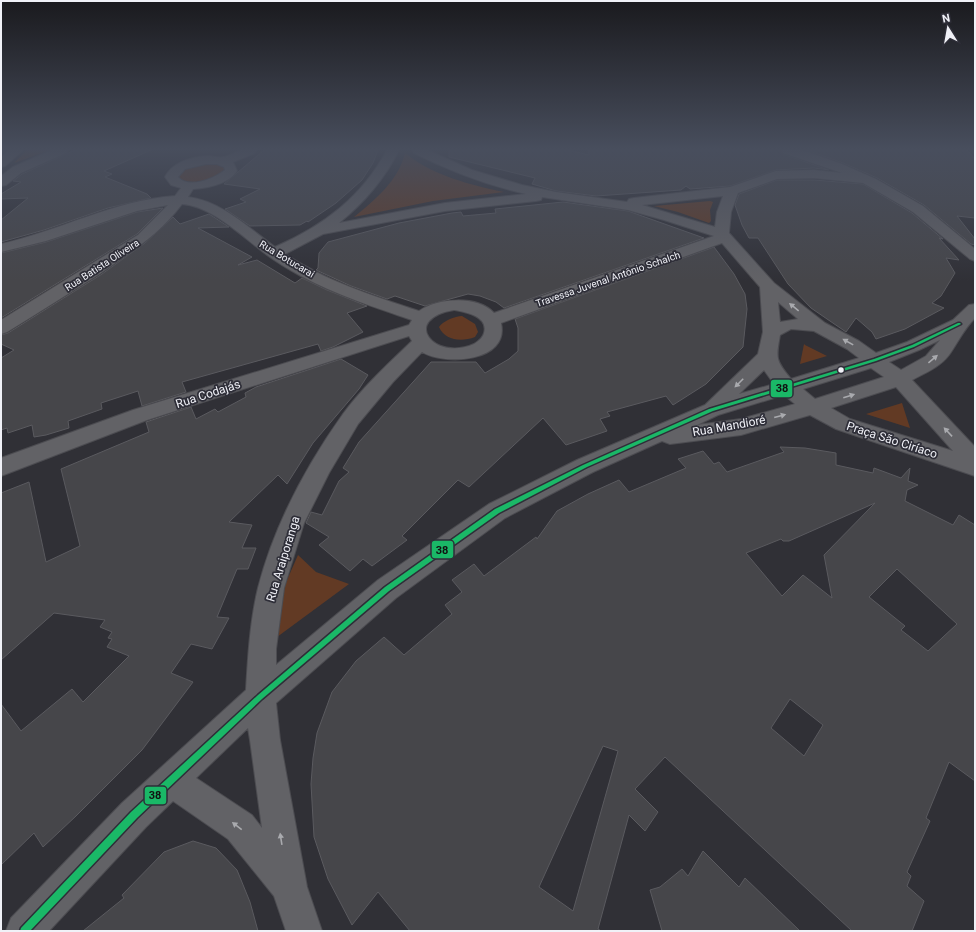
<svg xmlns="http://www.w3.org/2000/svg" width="976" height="932" viewBox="0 0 976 932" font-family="Roboto,sans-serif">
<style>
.green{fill:#623a24}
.building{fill:#46464a;stroke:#5a5a5f;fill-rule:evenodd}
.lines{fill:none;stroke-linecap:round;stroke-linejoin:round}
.minor-casing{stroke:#4c4c51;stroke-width:2}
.minor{fill:#626266;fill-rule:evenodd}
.bus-1-casing{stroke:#2e2e38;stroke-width:3}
.bus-1{fill:#1ab867;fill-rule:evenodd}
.oneway{fill:#a9aaae}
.bus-dot{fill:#f0f1f7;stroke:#2e2e38;stroke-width:1.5}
.labels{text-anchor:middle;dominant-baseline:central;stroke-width:3.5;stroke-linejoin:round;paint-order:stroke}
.far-street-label{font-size:10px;fill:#f0f1f7;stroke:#2e2e38}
.street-label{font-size:12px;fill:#f0f1f7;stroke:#2e2e38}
.line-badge{stroke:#2e2e38;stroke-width:1.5}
.pale-badge-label{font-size:11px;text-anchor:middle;font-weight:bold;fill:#111}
</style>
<rect width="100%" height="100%" fill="#303036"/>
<path class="green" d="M27,150H50L14,163Z
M405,153C432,175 470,185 504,192L433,201L354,217C374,201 399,180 405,153Z
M217,163L226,168L225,171C216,181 190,186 178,178L177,175C185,162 204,164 217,163Z
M710,201L713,202L710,210L711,221L709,223L678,212L654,206Z
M462,316L475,324L478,332L475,337C462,342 445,341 439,327C443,321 455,316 462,316Z
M804,344L805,345L827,356L800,364Z
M902,403L910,428L866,414Z
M298,555L316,572L349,584L273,640L280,596Z"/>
<path class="building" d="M75,150H151L104,171L112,174L105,177L147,194L151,198L108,208L44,230L1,242V220L28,198L1,199V194L21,182L13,181L22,174Z
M264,150H378L373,163L362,180L336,203L308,222L307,221L300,225L250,226L225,209L246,202L240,199L260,189L224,184Z
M449,150H568L589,155L588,150H780L783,154L829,170L814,168L776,170L730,186L690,189L686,186L681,190L596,196L556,191L532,184L535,178L449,157Z
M806,150H967L975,159V218L957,216L975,239V245L971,244L924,205L877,178L843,163Z
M777,180H814L863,184L912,213L943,239L939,238L959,260L946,258L955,273L941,296L932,303L944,308L905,329L876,339L872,332L856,318L846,332L811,308L788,284L758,238H749L742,225L735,205L739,194Z
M563,202L628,211L704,238L504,308L496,302L480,296L468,294L425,306L395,296L387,299L351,286L316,270L318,268L319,253L328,242L399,223L452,213L461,212L463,216L496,213L495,209Z
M163,208L137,234L1,318V253L46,242L137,212Z
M209,214L229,227L198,228L252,257L238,265L257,260L295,283L302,278L327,290L367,306L347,313L363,332L333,347L321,351L318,344L182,382L186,392L142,406L138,391L101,403L102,409L68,421L69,428L46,435L34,437L32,425L8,433L7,428L1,430V358L14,350L1,344V335L8,333L102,274L145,243L173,217L180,224Z
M714,247L734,274L745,294L747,309L743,347L706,384L673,405L666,396L607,412L610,416L600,419L607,431L566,445L543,418L469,487L458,480L402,536L407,540L372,566L363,559L350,571L319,545L329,537L306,523L311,512L322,515L339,481L349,472L343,468L359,442L431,362H476L485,373L509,359L518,351V328L515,319Z
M341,359L368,375L359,389L313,443L287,484L278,475L229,522L252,525L242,548H256L248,569H237L217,617L229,618L212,649L191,644L171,673L193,682L142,750L76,816L43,847L34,833L1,865V704L21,731L72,689L83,702L129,656L107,647L112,639L108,638L112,632L100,627L105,620L54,613L1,660V493L29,482L46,562L80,546L61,469L149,432L146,422L191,407L196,419L215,409L218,412L246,397L245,393L256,387Z
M780,447L805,448L836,453V465L873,473L874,468L901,478L910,468L908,481L918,485L907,490L905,501L953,525L959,515L975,525V781L949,762L926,818L930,821L907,872L911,876L907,886L924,901L912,931H852L665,757L635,789L658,812L645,831L629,815L598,929L601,931H410L378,892L352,925L328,879L314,837L311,784L313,758L317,733L332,692L356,661L384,637L404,655L452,614L445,605L462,592L452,580L474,564L484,576L536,537L537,539L557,511L588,494L619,480L629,492L686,468L678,459L703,451L714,464L719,462L727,472L784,452ZM875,503L824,555L832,598L803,575L782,596L746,553L781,539L783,541H789ZM897,569L957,624L928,651L901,630L905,626L869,597ZM790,699L823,725L804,756L771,728ZM603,746L618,751L573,911L539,887Z
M193,841L216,848L237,870L250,902L258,931H83L124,898L122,895L164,852Z
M703,851L739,887L745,878L800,931H662L650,890L660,887L682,869L688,876Z"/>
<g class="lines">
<defs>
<path id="minor" d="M10,150H23L5,166L1,167V157Z
M52,150H68L66,153L21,173L6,185L1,186V176L13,167Z
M241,150H257L255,153L233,162L237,171C228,184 208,188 193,189L188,197C221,201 249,228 275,247C323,226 362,197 387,150H399C385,178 364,203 339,223L445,203L526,194C487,185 450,171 414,153L412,150H427L472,170L522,185L556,192L627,202L629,199L634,198L730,187L776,171L814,170L842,173L783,153L781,150H800L808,152L842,164L876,179L923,206L975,249V261L970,259L913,212L863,183L814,178L777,179L738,193L731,212L729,233L774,283L825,323L859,341L876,353L907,342L953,320L969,305L975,304V318C964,329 958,342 949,355C940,367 925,373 912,380L975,447V476L836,429L810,415L741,435L670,444L662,441L593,472L505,518L396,598L276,703L280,740L307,887L322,931H286L274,896L228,839L173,801L146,827L49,931H6L11,918L122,803L246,690C248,656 250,621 258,588C274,526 306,466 343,414C363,387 388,364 412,341L409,336L147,420L1,476V458L133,410L409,325L412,320C374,307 336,295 301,276C288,269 275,261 263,252C241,235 211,206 182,204C159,235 132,251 101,273C70,293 39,312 7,332L1,334V320L138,235L168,205L137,211L46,241L1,252V244C59,231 115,200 175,196L181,188L171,185L165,177C173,162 191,157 208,156C213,156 219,158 223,157C229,156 235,152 241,150ZM206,164H217L224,167L225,170C214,179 188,189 178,177L185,169ZM723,196L717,212L715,227L642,205ZM542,197L628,210L664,220L714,236L494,313C477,295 438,298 419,311C373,296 326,281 285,254L323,234L445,211L536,201L541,200ZM722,243L760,287L763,332L758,354L705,405L577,460L489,504L378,580L276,665V649L284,588L304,523L329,473L358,424L393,382L422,352C445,366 510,362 501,323ZM778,302L798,319L780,322ZM454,310C465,312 489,316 484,333C483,337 479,341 474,344C434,362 400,319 454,310ZM791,329L814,331L847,349L859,358L791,379C775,360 776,358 780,335ZM940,340L926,356L901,370L889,362L919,350ZM871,368L884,377L815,399L803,389ZM764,370L774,384L739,394ZM896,387L953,451L850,419L831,408ZM784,395L795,404L741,419L697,425L718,415ZM248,728L250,740L262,828L252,815L196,778Z"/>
</defs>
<use href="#minor" class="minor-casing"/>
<use href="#minor" class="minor"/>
<defs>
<path id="bus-1" d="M958,323H960L961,324L914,347L876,361L713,411L587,467L499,513L389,591L262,699L137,818L30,931H20L21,928L131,812L258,695L385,587L495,509L583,465L709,409L874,359L912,345Z"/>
</defs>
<use href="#bus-1" class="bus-1-casing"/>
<use href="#bus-1" class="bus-1"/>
</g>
<defs><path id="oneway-solid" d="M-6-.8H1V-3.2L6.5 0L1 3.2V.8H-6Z"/></defs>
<g class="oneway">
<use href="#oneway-solid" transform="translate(794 307) rotate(-141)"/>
<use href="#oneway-solid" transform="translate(848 342) rotate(-151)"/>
<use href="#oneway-solid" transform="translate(933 359) rotate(-40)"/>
<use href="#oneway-solid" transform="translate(739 383) rotate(135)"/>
<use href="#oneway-solid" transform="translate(849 396) rotate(-18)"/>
<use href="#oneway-solid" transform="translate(780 416) rotate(-15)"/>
<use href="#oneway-solid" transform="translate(948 432) rotate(-133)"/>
<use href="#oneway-solid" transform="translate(237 826) rotate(-142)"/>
<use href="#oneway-solid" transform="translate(281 839) rotate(-99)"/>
</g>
<linearGradient id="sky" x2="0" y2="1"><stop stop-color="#1a1a1e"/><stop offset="0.53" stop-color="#484e5d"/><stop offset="1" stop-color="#484e5d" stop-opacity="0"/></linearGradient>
<rect width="976" height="281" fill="url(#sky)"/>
<circle class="bus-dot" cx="841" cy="370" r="3.5"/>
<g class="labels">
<g class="far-street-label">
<text transform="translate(287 259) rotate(31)">Rua Botucarai</text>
<text transform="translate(102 265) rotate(-33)">Rua Batista Oliveira</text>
<text transform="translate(608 279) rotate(-19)">Travessa Juvenal Antônio Schalch</text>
</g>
<g class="street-label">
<text transform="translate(208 394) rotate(-18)">Rua Codajás</text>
<text transform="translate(729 426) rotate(-10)">Rua Mandioré</text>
<text transform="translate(892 440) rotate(18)">Praça São Ciríaco</text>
<text transform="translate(283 559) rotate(-73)">Rua Araiporanga</text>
</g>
</g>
<g class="line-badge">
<rect x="770" y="379" width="23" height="19" rx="4" fill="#1ab867"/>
<rect x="431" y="540" width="23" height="19" rx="4" fill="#1ab867"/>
<rect x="144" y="786" width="23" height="19" rx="4" fill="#1ab867"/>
</g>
<g class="pale-badge-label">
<text x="782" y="392">38</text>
<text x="442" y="554">38</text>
<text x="155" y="799">38</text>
</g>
<rect width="976" height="932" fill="none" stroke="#f0f1f7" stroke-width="4"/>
<g transform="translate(948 28) rotate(349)" stroke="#2e2e38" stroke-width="3" paint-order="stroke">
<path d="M0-3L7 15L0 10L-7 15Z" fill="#f0f1f7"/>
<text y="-6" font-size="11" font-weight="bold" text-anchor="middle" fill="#f0f1f7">N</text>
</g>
</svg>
